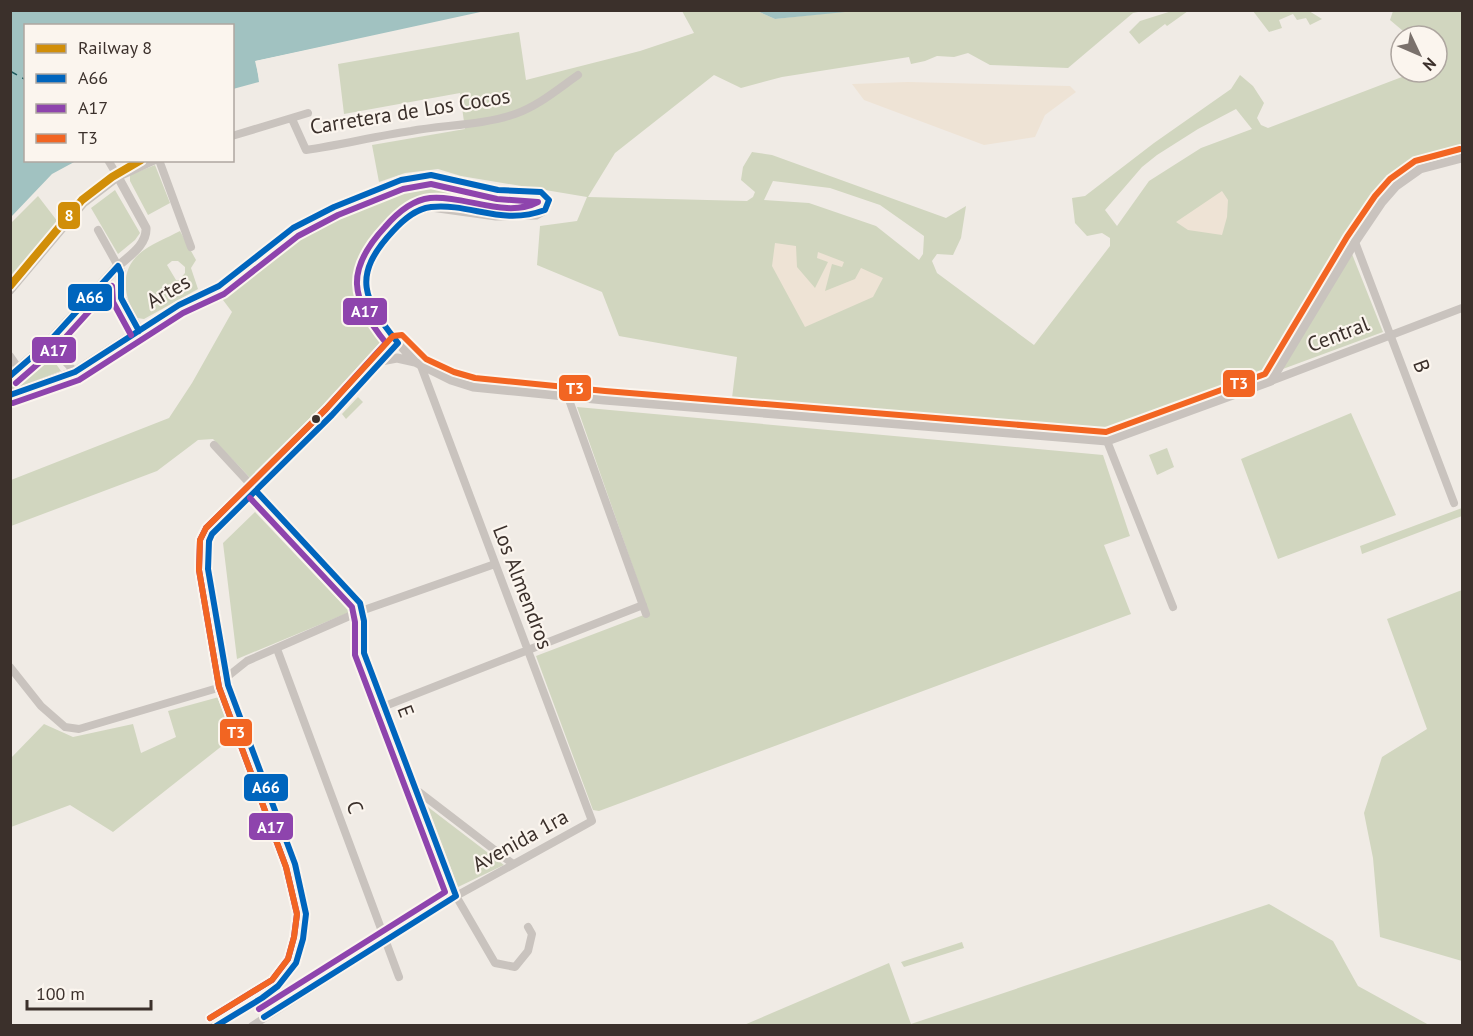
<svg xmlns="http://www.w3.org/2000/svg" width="1473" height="1036" viewBox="0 0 1473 1036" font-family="'PT Sans',sans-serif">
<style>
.green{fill:#d1d6bf;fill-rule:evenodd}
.plaza{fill:#eee3d5}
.water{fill:#a1c2c1}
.pier{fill:#f0ebe5}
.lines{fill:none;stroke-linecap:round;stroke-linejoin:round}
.ferry{stroke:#1f5a5e;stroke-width:1.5;stroke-dasharray:8 6;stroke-linecap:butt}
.minor{stroke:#c9c3be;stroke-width:8}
.tertiary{stroke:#c9c3be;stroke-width:9}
.secondary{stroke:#bab3ae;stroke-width:10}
.bus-1-casing{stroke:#fbf5ee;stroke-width:10}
.bus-2-casing{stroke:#fbf5ee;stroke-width:10}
.bus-3-casing{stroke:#fbf5ee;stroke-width:10}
.bus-1{stroke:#0065bd;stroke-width:6}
.bus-2{stroke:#8e44ad;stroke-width:6}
.bus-3{stroke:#f26522;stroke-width:6}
.rail-1-casing{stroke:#fbf5ee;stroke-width:12}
.rail-1{stroke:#d18e09;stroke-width:8}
.bus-dot{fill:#3b302b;stroke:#fbf5ee;stroke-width:2}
.labels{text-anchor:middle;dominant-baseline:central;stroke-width:4.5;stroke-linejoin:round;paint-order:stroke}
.street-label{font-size:21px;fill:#3b302b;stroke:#fbf5ee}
.line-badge{stroke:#fbf5ee;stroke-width:2}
.badge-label{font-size:16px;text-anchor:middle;font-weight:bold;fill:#fff}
</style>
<rect width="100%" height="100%" fill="#f0ebe5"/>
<path class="green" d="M855,10L1143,11L1133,13L1068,68L990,65L968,53L954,57L937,56L925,61L911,64L909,57L782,77L741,88L714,75L615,153L588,197L747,201L753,197L755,192L741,180L743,167L752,152L772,155L946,218L966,206L961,238L953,255L937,254L932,261L937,273L1034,345L1110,246V238L1102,233L1087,236L1075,223L1072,198L1085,196L1154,143L1231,89L1240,75L1253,86L1264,103L1257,118L1261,125L1268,128L1415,72H1437V64L1440,62L1437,60V36H1409L1390,20L1393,11H1462V153L1417,164L1392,183L1348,244L1383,332L1101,436L732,398L737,357L619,336L602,292L537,265L540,226L577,221L587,197L461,176L438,169L405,173L379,182L372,145L465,129L460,93L344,114L338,64L519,32L526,80L640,51L694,33L682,11H757L775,19ZM1236,109L1252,129L1201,148L1149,181L1117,226L1105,210L1142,167L1157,155L1198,129ZM773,181L830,188L880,205L924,236L923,254L919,260L876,226L809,203L764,200Z
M1175,10L1188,11L1167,26L1165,24L1139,44L1129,32L1140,21Z
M1253,11H1309L1322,19L1310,25L1306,18L1297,20L1293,14L1279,20L1282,28L1269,32Z
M155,165L170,203L148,215L130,181V175Z
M435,181L500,198L528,200L533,205L532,209L530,210L470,207L426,199L417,202L404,210L380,236L366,259L362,276L387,345L383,356L257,485L213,439L198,440L157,471L11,526V480L169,418L192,383L232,312L220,296L289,236L322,218L416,182Z
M115,190L140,233L135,240L118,254L91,208Z
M38,196L58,222L11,281V223Z
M180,231L196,260L191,268L198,289L144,319L137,318C124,298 119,272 139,254C150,244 167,238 180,231ZM172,261H178L185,267V273L179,280H176L167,265Z
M49,354L61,371L11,390V384Z
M358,397L363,402L346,419L342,414Z
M577,407L1103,455L1130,536L1104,545L1131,614L599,811L593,810L536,656L649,613Z
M1351,413L1396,515L1278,559L1241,459Z
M1167,448L1174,467L1157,475L1149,455Z
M1462,508V516L1362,554L1360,546Z
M255,512L350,612L237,659L223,543Z
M1462,590V961L1380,937L1373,858L1364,813L1382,757L1427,729L1387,619Z
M219,697L232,738L113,832L70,805L11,827V758L44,724L73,737L133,724L141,753L176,737L168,711Z
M428,807L504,865L458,887Z
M1269,904L1333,941L1358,986L1429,1025H744L889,963L911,1024Z
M962,942L964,948L904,967L901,962Z"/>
<path class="plaza" d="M908,82L1070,86L1076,92L1045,115L1035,137L984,145L864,100L852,84Z
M1222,191L1228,200L1227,217L1222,235L1188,230L1176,222Z
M775,243L796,246L797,267L815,288L828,262L817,258L818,252L844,262L842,267L832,264L825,291L855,279L861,268L883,278L873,297L805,327L772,266Z"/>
<path class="water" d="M11,11H493L256,61L259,82L233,89L232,26H26V160L76,161L52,174L11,217Z
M757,11H855L775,19Z"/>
<path class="pier" d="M496,10L494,13L259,63L261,78H259L255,61L485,11Z"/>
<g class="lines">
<path class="ferry" d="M10,71L26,80"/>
<path class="minor" d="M292,119L306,150C341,145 376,136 411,131C444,125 484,125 515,114C538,106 558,89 578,75
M232,136L308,113
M108,160L118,177
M159,160L191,247
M98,230L118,266
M1355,242L1454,503
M10,291L84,203L118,177L155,160
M48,343L75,372
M10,356L19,369
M1271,381L1462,308
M568,397L646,614
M1107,441L1173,607
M214,445L360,603L364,621V653L456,896L495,963L515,967L528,951L532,934L528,927
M277,649L399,977
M10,667L41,706L65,727L79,729L228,685
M227,677L247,661L361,611L495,564
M385,706L643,605
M419,792L513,864
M278,986L286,1003
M252,1026L456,896L592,821L421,366"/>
<path class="tertiary" d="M118,266C129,256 147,245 146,228L118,177
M139,331L179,305L219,286L293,228L334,207L401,180L431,175L498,190L541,192L549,200L545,210L536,215L496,216L431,207L413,212L394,229L378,248L370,258L365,274L366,290L375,311L386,329L415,362L451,380L473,387L514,391L604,400L1107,441L1271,381L1355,242L1382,202L1396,186L1420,169L1462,158
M381,361L397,358L415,362
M215,1026L262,998L278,986L296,963L303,939L306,914L295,864L228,685L208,569L209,541L212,534L332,415L398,343"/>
<path class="secondary" d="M10,376L48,343L118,266L121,273V298L139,331L75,372L10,395"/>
<defs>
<path id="bus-1" d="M10,376L48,343L118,266L121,273V298L139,331
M10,395L75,372L179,305L219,286L293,228L334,207L401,180L431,175L498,190L541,192L549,200L545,210C501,226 472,203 431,207C415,209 403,220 393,231C351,276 363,299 398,343L332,415L212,534L209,541L208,569L228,685L295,864L306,914L303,939L296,963L278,986L262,998L216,1026
M257,492L360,603L364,621V653L456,896L264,1017"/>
<path id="bus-2" d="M16,383L55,349L112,286L113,302L131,335
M13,403L79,380L183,313L224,294L298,236L338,215L403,189L431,184L497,199L538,202C506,219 465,195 430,198C412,200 397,213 385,227C345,270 350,298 386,343L326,409L206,528L200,540L199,570L219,687L286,867L297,914L294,937L288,959L272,980L210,1018
M250,498L352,607L355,622V655L445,892L259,1009"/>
<path id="bus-3" d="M210,1018L272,980L288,959L294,937L297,914L286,867L219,687L199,570L200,540L206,528L326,409L393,336L402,335L426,359L454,372L475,378L605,391L1106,432L1265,374L1347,237L1375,196L1390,179L1415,161L1460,149"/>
</defs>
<use href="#bus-1" class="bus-1-casing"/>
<use href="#bus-2" class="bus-2-casing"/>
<use href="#bus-3" class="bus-3-casing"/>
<use href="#bus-1" class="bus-1"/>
<use href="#bus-2" class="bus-2"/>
<use href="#bus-3" class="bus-3"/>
<defs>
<path id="rail-1" d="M10,286L82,200L112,177L141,160"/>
</defs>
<use href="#rail-1" class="rail-1-casing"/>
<use href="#rail-1" class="rail-1"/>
</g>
<circle class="bus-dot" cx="316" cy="419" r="5"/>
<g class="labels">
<g class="street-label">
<text transform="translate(410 111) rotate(-9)">Carretera de Los Cocos</text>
<text transform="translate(168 291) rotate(-30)">Artes</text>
<text transform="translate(1338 334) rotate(-21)">Central</text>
<text transform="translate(1422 366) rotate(70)">B</text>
<text transform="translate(523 587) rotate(69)">Los Almendros</text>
<text transform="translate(406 711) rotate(69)">E</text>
<text transform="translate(355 807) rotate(70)">C</text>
<text transform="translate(520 840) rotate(-29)">Avenida 1ra</text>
</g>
</g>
<g class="line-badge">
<rect x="57" y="201" width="24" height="29" rx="6" fill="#d18e09"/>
<rect x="67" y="283" width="46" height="29" rx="6" fill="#0065bd"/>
<rect x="342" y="297" width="46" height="29" rx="6" fill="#8e44ad"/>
<rect x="31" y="336" width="46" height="28" rx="6" fill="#8e44ad"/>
<rect x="1222" y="369" width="34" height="29" rx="6" fill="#f26522"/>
<rect x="558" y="374" width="34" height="28" rx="6" fill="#f26522"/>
<rect x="219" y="718" width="34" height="29" rx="6" fill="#f26522"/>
<rect x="243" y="773" width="46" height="29" rx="6" fill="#0065bd"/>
<rect x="248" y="812" width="46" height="29" rx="6" fill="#8e44ad"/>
</g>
<g class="badge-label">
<text x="69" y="221">8</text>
<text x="90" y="303">A66</text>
<text x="365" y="317">A17</text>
<text x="54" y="356">A17</text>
<text x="1239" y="389">T3</text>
<text x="575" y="394">T3</text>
<text x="236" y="738">T3</text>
<text x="266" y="793">A66</text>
<text x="271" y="833">A17</text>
</g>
<rect width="1473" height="1036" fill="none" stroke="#3b302b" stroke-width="24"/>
<rect x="24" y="24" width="210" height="138" fill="#fbf5ee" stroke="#aea6a0" stroke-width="1.5"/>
<rect x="36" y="44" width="30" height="9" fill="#d18e09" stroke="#aea6a0" stroke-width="1.5"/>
<text x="78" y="54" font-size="18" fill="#3b302b">Railway 8</text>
<rect x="36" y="74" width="30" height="9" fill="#0065bd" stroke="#aea6a0" stroke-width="1.5"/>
<text x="78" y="84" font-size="18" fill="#3b302b">A66</text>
<rect x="36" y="104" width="30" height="9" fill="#8e44ad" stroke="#aea6a0" stroke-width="1.5"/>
<text x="78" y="114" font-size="18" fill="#3b302b">A17</text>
<rect x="36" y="134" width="30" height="9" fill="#f26522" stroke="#aea6a0" stroke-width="1.5"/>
<text x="78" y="144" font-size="18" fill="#3b302b">T3</text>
<g transform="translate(1419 54) rotate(134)"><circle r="28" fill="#fbf5ee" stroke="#aea6a0" stroke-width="1.5"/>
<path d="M0-4.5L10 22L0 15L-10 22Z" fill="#7a716c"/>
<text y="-9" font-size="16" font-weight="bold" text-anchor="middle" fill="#3b302b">N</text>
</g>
<path d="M27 1000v9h124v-9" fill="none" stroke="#3b302b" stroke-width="3"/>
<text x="36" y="1000" font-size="18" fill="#3b302b" stroke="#fbf5ee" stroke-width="4.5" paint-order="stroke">100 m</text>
</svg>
